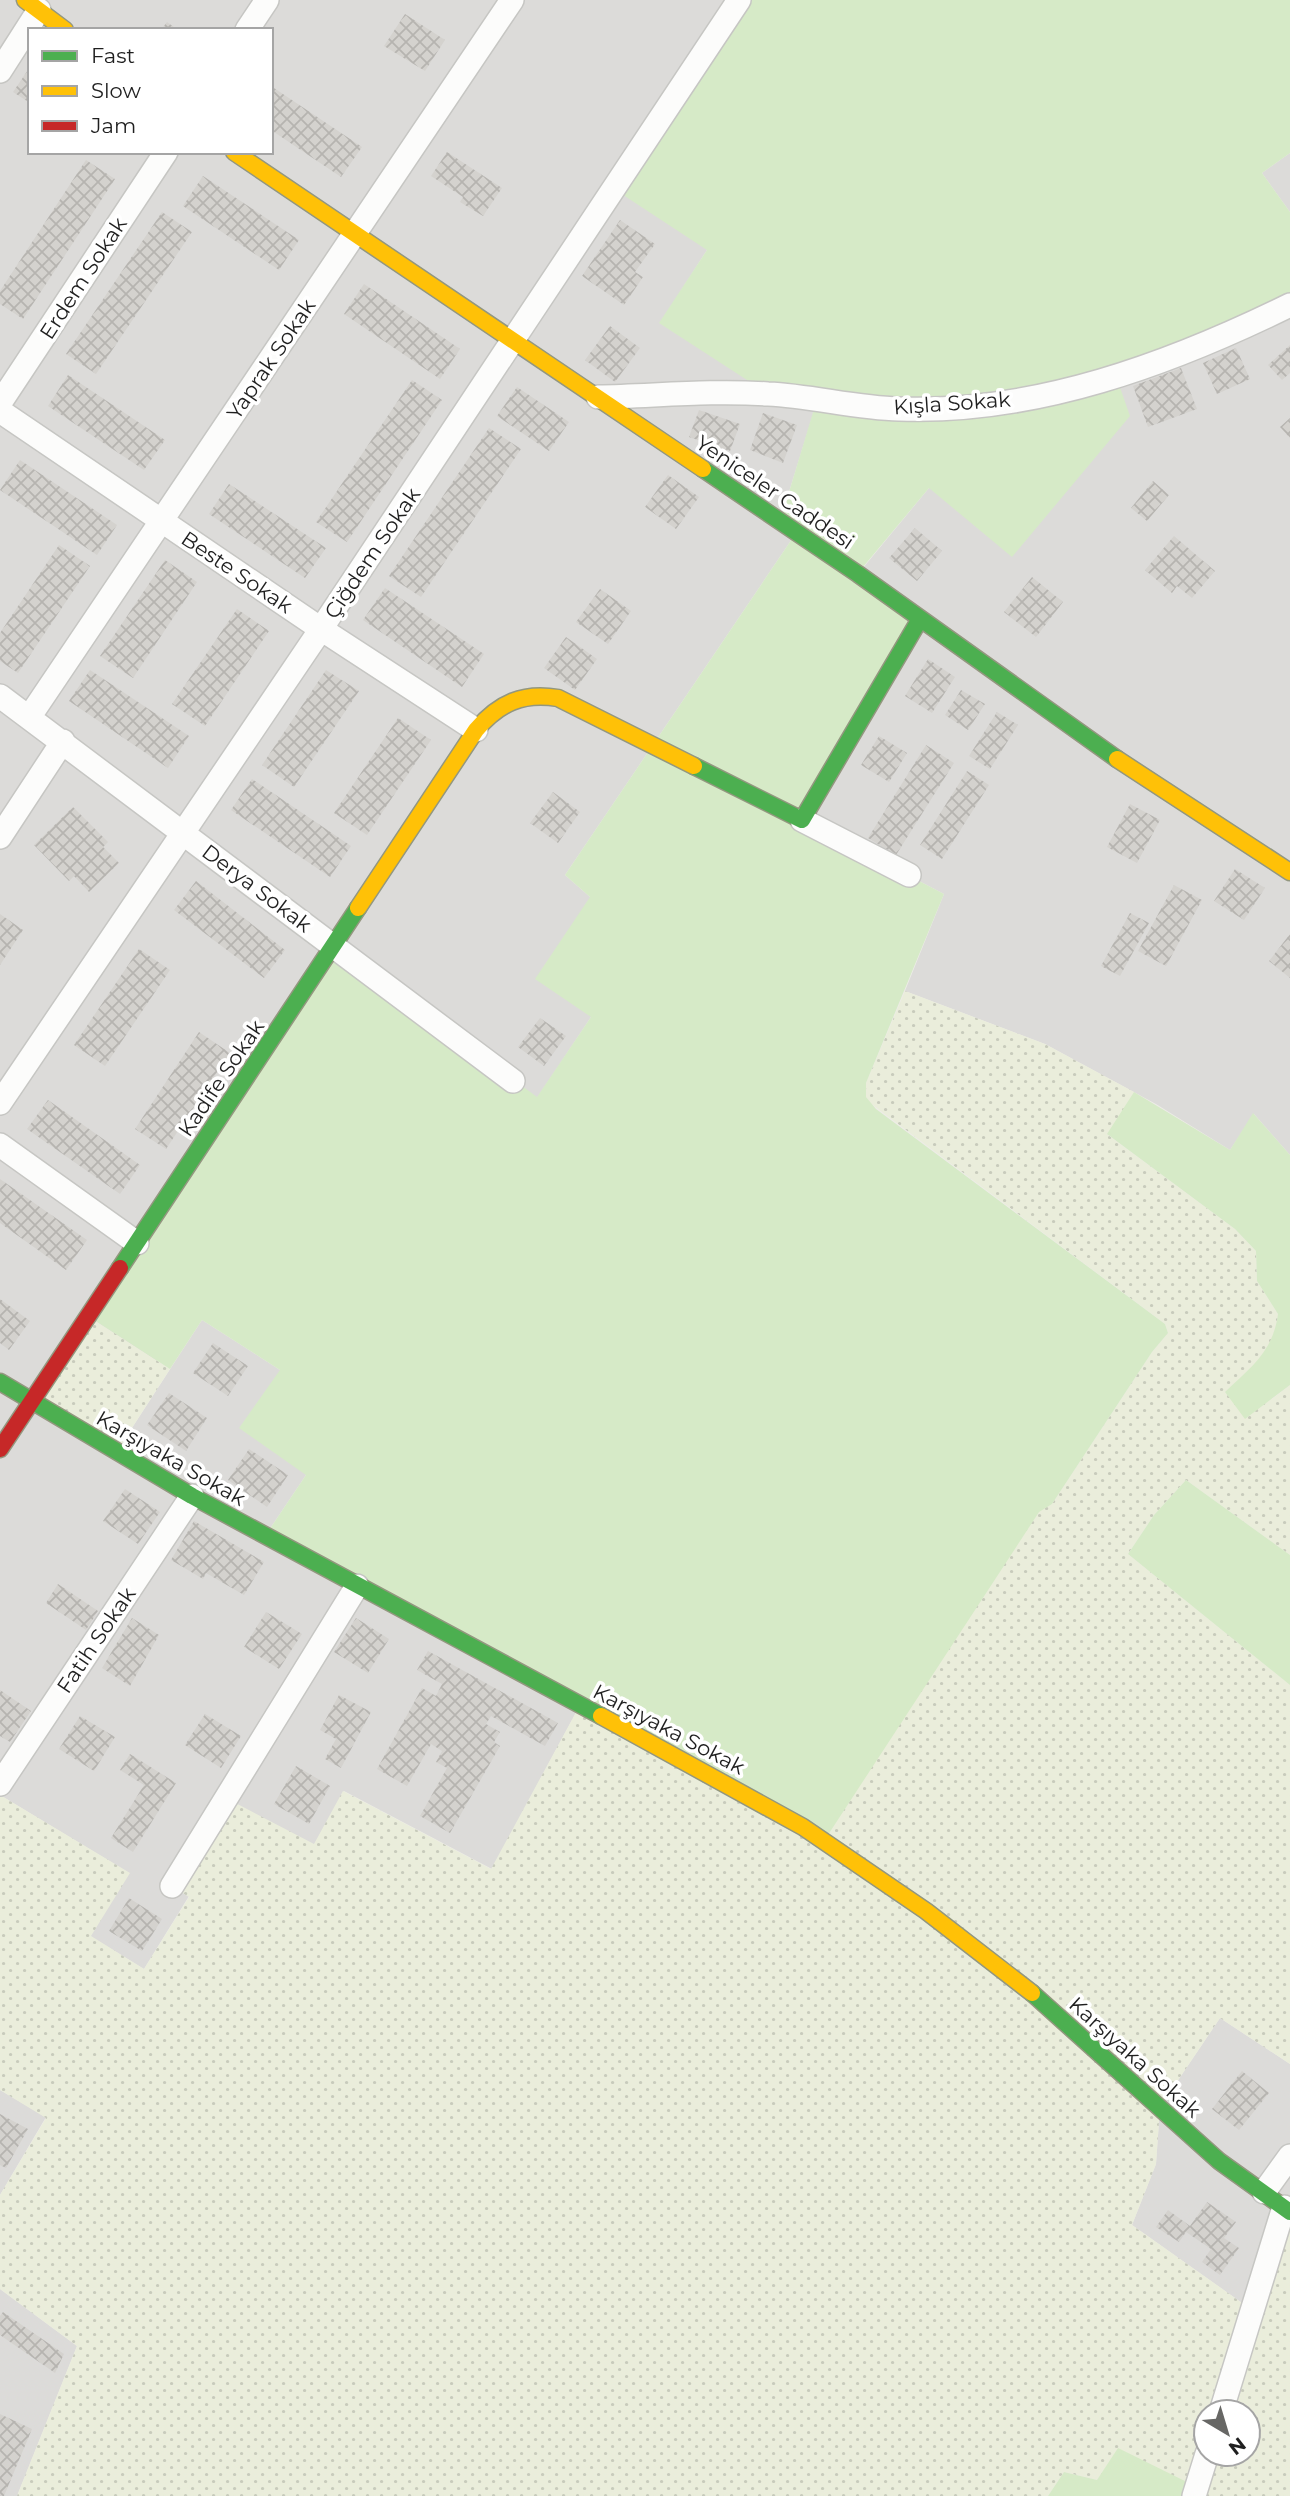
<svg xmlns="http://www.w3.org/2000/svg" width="1290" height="2496" viewBox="0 0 1290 2496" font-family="Montserrat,sans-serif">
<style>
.residential{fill:#dcdbd9;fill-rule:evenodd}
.farmland{fill:url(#farmland-dots);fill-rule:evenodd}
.grass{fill:#d6eac7}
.building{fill:url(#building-cross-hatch)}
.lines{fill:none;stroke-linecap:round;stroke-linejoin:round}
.street-casing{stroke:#c6c6c3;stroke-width:26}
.fast-casing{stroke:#93977f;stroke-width:19}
.slow-casing{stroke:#93977f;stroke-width:19}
.jam-casing{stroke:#93977f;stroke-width:19}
.street{stroke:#fcfcfb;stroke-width:23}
.fast{stroke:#4caf50;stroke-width:16}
.slow{stroke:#ffc107;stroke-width:16}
.jam{stroke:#c62828;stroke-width:16}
.labels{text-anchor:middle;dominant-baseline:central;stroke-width:7;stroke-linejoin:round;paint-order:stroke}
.street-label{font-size:21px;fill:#1f1f1f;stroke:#fff}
</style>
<defs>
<pattern id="farmland-dots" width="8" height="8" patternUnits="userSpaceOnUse" patternTransform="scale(1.75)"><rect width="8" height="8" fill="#eaeddb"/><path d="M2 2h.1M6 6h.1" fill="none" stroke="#c8cbbc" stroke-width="1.8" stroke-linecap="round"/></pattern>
<pattern id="building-cross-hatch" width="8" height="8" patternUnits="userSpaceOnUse" patternTransform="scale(1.75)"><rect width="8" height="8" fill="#d4d2ce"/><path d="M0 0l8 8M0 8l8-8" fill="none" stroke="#b6b4b0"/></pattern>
</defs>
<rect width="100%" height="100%" fill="#edece7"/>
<path class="residential" d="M0,0H739L707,250L660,323L818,398L780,521L796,533L565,875L590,897L591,1017L537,1098L334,946L117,1451L202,1320L280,1370L306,1475L265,1536L580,1705L492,1869L344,1791L314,1845L172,1886L189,1896L144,1969L90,1936L129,1873L0,1795ZM30,30H271V152H30Z
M1290,153V212L1262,173Z
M1290,305V1155L1254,1114L1230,1150L1156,1104L1045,1044L905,991L944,894L802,820L858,574L929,488L1115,376Z
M1220,2018L1290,2064V2212L1252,2310L1132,2225L1156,2164L1160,2107Z
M0,2090L46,2117L0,2195Z
M0,2289L77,2346L17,2496H0Z"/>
<path class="farmland" d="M905,991L1045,1044L1134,1092L1108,1135L1235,1229L1256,1251L1257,1281L1278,1314L1276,1332L1270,1344L1261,1358L1225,1393L1272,1399L1290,1385V1555L1186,1480L1154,1515L1128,1554L1290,1685V2064L1220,2018L1160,2107L1156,2164L1132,2225L1252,2310L1290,2212V2496H1194L1097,2480L1064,2472L1048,2496H17L77,2346L0,2289V2195L46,2118L0,2090V1795L130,1873L91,1936L144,1969L189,1897L172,1886L226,1798L314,1844L343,1791L491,1869L580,1705L1039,1511L1052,1504L1152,1352L1168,1333L1165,1324L870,1103L866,1097V1083ZM1206,2412H1248V2454H1206Z
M88,1316L170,1369L117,1451L32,1401Z"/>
<path class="grass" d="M739,0H1290V153L1262,173L1290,212V305L1116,376L1130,416L1012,557L929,488L858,573L920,619L802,820L944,894L866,1083V1097L876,1109L1165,1324L1168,1333L1152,1352L1052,1504L1039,1512L824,1841L265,1536L306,1475L239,1428L280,1370L202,1320L170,1369L88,1316L334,946L537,1097L591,1017L535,979L590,897L565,875L796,533L780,522L817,399L767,393L659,323L707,250L614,189Z
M1134,1092L1230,1150L1253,1113L1290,1155V1385L1245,1419L1225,1392C1251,1367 1273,1352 1278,1314L1257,1281L1256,1251L1235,1229L1107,1134Z
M1186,1480L1290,1555V1685L1128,1554L1154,1515Z
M1118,2448L1197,2487L1194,2496H1048L1064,2472L1097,2480Z"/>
<path class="building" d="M405,14L445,40L425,71L384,46Z
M167,22L178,30H161Z
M30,67V103L13,92Z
M271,86L362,147L341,177L271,130Z
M447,152L502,188L483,216L460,202L463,197L431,176Z
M86,160L115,179L23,319L0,304V291Z
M203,176L299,240L279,270L183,206Z
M162,212L192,232L96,374L66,354Z
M620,220L655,244L635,272L643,277L624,305L582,276Z
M364,284L460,349L440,379L344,314Z
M610,326L640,348L615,382L585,360Z
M1290,345V373L1282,380L1268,365Z
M1236,348L1250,379L1217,394L1203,363Z
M1181,368L1197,409L1148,427L1133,386Z
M68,375L165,440L144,470L48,406Z
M412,380L442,400L347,542L316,522Z
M517,387L569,422L549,451L497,416Z
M699,410L740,424L730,451L689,437Z
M763,413L797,425L783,463L750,450Z
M1290,418V438L1280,427Z
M489,428L521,449L421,597L389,576Z
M20,460L117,525L97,555L0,490Z
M668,475L699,497L676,529L645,507Z
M1153,481L1169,495L1147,521L1131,508Z
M229,484L326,548L305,578L209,514Z
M915,528L942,551L917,581L889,558Z
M1174,536L1215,571L1192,598L1177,586L1172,593L1145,570Z
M59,545L90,566L18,673L0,661V633Z
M165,560L197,582L133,678L100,656Z
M1032,577L1063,602L1036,637L1004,612Z
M385,588L484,654L462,687L363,620Z
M600,589L631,611L608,644L576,622Z
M237,609L269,631L205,726L172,704Z
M566,637L597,659L575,690L544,668Z
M928,659L955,677L932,713L905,696Z
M90,670L189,736L168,768L69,701Z
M326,670L359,691L294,787L262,765Z
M961,690L985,704L968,730L945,715Z
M997,712L1018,725L990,769L969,756Z
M398,718L431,740L367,835L334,813Z
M879,736L907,753L889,782L861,765Z
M926,745L954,763L896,855L868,838Z
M967,771L989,785L942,859L920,845Z
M252,779L351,846L330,877L231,810Z
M553,792L580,812L558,843L530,823Z
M1130,804L1160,820L1137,863L1107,847Z
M73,807L108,842L103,847L119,863L89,892L74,876L69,881L34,845Z
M1235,869L1265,888L1244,920L1214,901Z
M196,881L285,950L264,978L174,910Z
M1174,885L1202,900L1166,966L1138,951Z
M1130,913L1149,923L1120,976L1101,966Z
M0,914L23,930L0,965Z
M1290,934V978L1269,961Z
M139,949L170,970L105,1066L74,1045Z
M540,1018L566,1036L544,1066L518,1047Z
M199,1032L230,1053L166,1149L135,1129Z
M48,1100L140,1165L120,1194L27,1129Z
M0,1179L87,1240L66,1270L0,1223Z
M0,1299L30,1321L9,1350L0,1343Z
M213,1343L248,1366L228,1396L193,1373Z
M169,1393L207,1418L186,1451L147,1425Z
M249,1449L288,1475L267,1507L228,1480Z
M125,1489L160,1512L138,1544L103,1521Z
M194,1521L264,1562L244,1595L206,1573L203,1579L171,1560Z
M58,1584L98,1611L86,1630L46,1603Z
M266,1612L302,1634L279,1669L244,1647Z
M132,1618L159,1635L130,1686L102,1668Z
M356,1618L389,1639L368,1673L334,1652Z
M428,1651L558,1723L545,1746L491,1716L486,1724L500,1732L494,1742L500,1746L450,1833L420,1816L447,1768L436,1762L442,1751L431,1744L407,1786L377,1769L422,1688L436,1696L442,1684L417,1670Z
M0,1690L31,1711L10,1742L0,1736Z
M339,1695L371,1712L341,1768L325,1759L336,1739L320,1730Z
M205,1714L241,1736L221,1768L185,1745Z
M80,1716L115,1737L94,1771L59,1749Z
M130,1754L176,1783L133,1852L111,1838L144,1785L120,1770Z
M296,1766L330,1786L309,1824L274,1804Z
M129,1898L162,1919L142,1951L109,1931Z
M1242,2071L1269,2093L1239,2130L1212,2109Z
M0,2114L28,2129L6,2168L0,2165Z
M1207,2202L1236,2222L1224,2238L1239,2248L1220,2275L1202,2262L1211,2249L1186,2232L1179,2242L1156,2227L1168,2210L1190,2226Z
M3,2312L64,2354L55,2373L0,2335V2316Z
M0,2414L32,2429L4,2496H0Z"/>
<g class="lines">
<defs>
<path id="street" d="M247,30L267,0
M0,71L39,10
M598,397C654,396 711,390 768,394C812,396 855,408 899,409C1035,414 1170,364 1290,305
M0,403L166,152
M0,411L321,629L476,730
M0,696L513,1081
M30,716L512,0
M802,820L909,875
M0,837L63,741
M0,1103L321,629L739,0
M0,1145L137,1243
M0,1784L192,1496
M172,1886L357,1586
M1264,2192L1290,2156
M1221,2412L1284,2207
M1194,2496L1207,2454"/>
<path id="fast" d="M703,469L858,574L1117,759
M694,766L802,820L920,619
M120,1268L358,908
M0,1382L192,1496L601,1716
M1032,1993L1219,2161L1290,2212"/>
<path id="slow" d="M25,0L65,30
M234,152L703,469
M1117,759L1290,872
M358,908L476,730C499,703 523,692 558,698L694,766
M601,1716L803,1827L926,1911L1032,1993"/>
<path id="jam" d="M0,1449L120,1268"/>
</defs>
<use href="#street" class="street-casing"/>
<use href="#fast" class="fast-casing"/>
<use href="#slow" class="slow-casing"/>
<use href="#jam" class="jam-casing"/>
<use href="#street" class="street"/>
<use href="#fast" class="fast"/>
<use href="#slow" class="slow"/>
<use href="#jam" class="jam"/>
</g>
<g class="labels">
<g class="street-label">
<text transform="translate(83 278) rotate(-57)">Erdem Sokak</text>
<text transform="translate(271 359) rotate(-56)">Yaprak Sokak</text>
<text transform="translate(952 403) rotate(-4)">Kışla Sokak</text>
<text transform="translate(775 492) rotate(34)">Yeniceler Caddesi</text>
<text transform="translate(372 553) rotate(-56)">Çiğdem Sokak</text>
<text transform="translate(237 572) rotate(34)">Beste Sokak</text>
<text transform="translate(257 888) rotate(37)">Derya Sokak</text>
<text transform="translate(221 1078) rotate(-56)">Kadife Sokak</text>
<text transform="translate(171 1458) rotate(30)">Karşıyaka Sokak</text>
<text transform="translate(96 1640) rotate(-56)">Fatih Sokak</text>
<text transform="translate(669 1729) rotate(28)">Karşıyaka Sokak</text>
<text transform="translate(1135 2057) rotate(42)">Karşıyaka Sokak</text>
</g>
</g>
<rect x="28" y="28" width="245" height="126" fill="#ffffff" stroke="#a5a5a5" stroke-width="2"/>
<rect x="42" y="51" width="35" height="10" fill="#4caf50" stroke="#a5a5a5" stroke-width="2"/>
<text x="91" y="63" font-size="21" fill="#1f1f1f">Fast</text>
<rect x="42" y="86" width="35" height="10" fill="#ffc107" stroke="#a5a5a5" stroke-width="2"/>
<text x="91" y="98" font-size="21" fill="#1f1f1f">Slow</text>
<rect x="42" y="121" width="35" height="10" fill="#c62828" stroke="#a5a5a5" stroke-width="2"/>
<text x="91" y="133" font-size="21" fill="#1f1f1f">Jam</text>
<g transform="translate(1227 2433) rotate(142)"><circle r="33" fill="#ffffff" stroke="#a5a5a5" stroke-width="2"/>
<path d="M0-5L12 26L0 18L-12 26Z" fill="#676765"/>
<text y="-10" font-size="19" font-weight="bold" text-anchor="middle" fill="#1f1f1f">N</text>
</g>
</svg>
